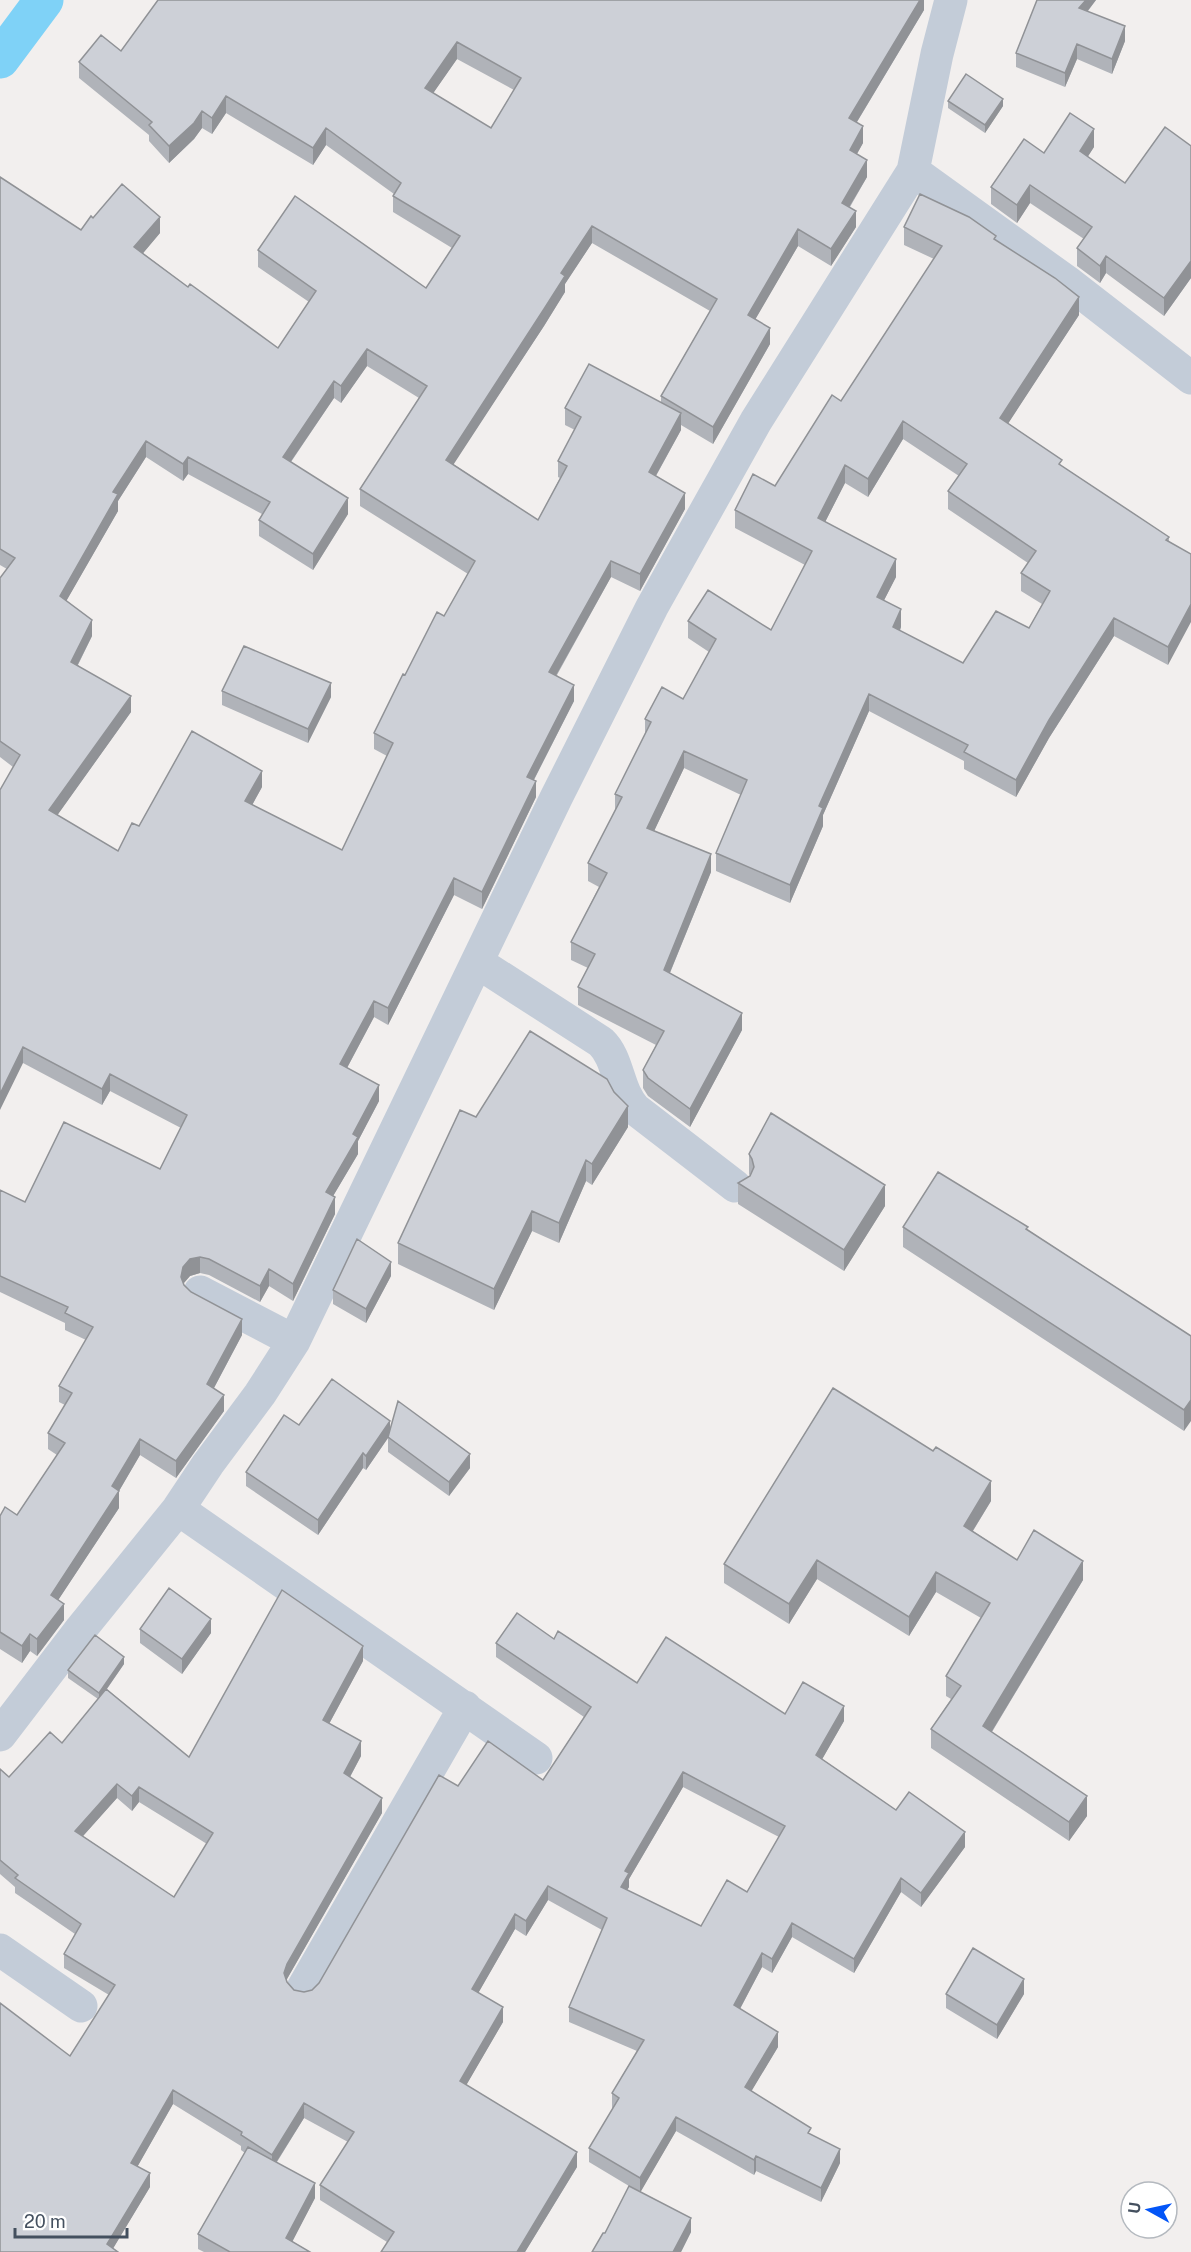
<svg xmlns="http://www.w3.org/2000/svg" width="1191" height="2252" viewBox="0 0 1191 2252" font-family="'Public Sans',sans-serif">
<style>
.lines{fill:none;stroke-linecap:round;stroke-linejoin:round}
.canal{stroke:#7fd2f7;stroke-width:39}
.minor{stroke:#c3ccd8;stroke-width:33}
.wall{fill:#b0b3b9;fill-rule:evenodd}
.shaded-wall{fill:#909296}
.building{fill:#cdd0d7;stroke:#909296;stroke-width:1.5;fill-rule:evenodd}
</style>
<rect width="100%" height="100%" fill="#f2efee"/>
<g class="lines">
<path class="canal" d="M0,59L44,0"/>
<path class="minor" d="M913,171L1070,284L1191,378
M477,962L601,1042C619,1059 617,1090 635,1109L735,1186
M200,1292L294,1341
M178,1509L536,1758
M0,1735L81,1629L178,1509L208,1464L260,1394L294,1341L556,798L652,607L756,421L913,171L937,54L951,0
M0,1950L81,2006
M303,1988L465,1707"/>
</g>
<path class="wall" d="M924,0V10L857,122L863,143L857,154L867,177L850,207L856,227L831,266L798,246L755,319L770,344L713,444L681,425V430L656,476L685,509L640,591L611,577L557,675L574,701L534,780L536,797L482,909L454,895L388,1025L374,1017L347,1068L379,1101L358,1141V1154L333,1196L335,1214L293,1301L269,1286L260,1302L209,1275L200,1273L190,1276L183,1284L191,1292L242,1335L214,1388L224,1411L176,1478L140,1455L119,1491V1508L58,1600L64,1620L37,1656L30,1651L22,1663L0,1649V1516L17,1515L57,1455L48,1449V1433L65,1405L59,1402V1386L86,1340L65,1330V1323L0,1292V1190L25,1202L160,1169L181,1128L110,1091L102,1105L23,1063L13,767L0,757V578L7,569L0,565V177L81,230L93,218L160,233L143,253L188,287L278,348L309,302L258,267V250L426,288L452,248L393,212V196L394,194L326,145L313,165L226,113L212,134L202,128L194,139L169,163L149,141V135L79,78V62L121,51ZM457,59L514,90L491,128L433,93ZM592,243L710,311L661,396V402L565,408V425L575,430L558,461V477L560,478L538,520L453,464L544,326L565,292V284ZM367,366L419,398L360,489V506L468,574L444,616L405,675L374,733V749L387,756L342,850L252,805L262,787L139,826L118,851L57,815L131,712L78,665L92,636L66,601L118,511V501L146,457L183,481L188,474L262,514L259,520V536L313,570L348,514L291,462L334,398L341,403Z
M1037,0H1096L1088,11L1125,41L1112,74L1077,59L1065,87L1016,67V53Z
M948,101L1003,106L985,133L948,108Z
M1191,146V278L1164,316L1106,273L1100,283L1077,266V248L1084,239L1030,203L1017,223L991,204V187L1044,153L1094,147L1087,157L1125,183Z
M904,227L996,241L1079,315L1008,423L1062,466L1169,537L1168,665L1114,636L1049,738L1016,797L964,769V761L869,711L823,815V826L790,903L716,871V853L741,795L684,768L654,831L711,872L670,973L742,1030L690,1127L648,1096L643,1088V1070L656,1045L578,1005V987L588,968L571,960V942L599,887L588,881V863L615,811V794L645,735V719L683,699L709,652L688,638V621L771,630L805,565L735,528V510L775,486L841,401L934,259L904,245ZM903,439L959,476L948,491V509L1028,563L1021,573V591L1042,604L1029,628L963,663L900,631L901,627L884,600L896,577L825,522L845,483L868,497Z
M222,691L331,697L308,743L222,705Z
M614,1092L628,1127L592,1185L586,1181L559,1243L532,1231L494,1310L398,1264V1243L476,1117Z
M749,1154L885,1206L844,1271L738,1204V1183L750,1176L749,1174Z
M903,1227L1028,1230L1191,1336L1184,1431L903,1247Z
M391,1276L366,1323L333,1304V1290Z
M299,1425L390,1428L470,1468L449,1496L388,1452V1438L366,1470L363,1468L318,1535L246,1486V1472Z
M991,1501L973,1531L1017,1560L1083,1580L992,1732L1087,1816L1069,1841L931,1748V1729L951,1699L946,1696V1676L981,1618L936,1592L909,1636L817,1579L789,1624L724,1583V1564Z
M140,1629L211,1633L182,1674L140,1643Z
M554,1639L637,1683L785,1714L844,1721L822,1759L896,1810L965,1847L921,1907L901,1892L854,1973L792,1937L772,1973L762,1967L740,2009L778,2047L751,2091L811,2135L840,2163L821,2202L756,2171L754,2175L676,2131L640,2192L691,2232L681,2252H592L605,2233L629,2186L589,2162V2148L613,2109L612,2108V2093L637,2051L569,2022V2007L602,1930L548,1900L526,1936L515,1929L478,1993L503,2022L466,2085L577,2167L525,2252H381L387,2242L320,2200V2185L348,2142L304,2118L277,2162L315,2198L292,2241L310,2252H204L198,2249V2234L245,2153L241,2150V2146L173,2104L137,2167L150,2187L113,2248L0,2252L70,2056L109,1995L64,1968V1954L75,1934L15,1893V1887L0,1874V1769L9,1777L62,1743L98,1699L68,1678V1670L124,1664L107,1689L189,1757L363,1661L329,1724L361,1756L350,1777L382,1813L287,1979V1982L294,1990L304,1992L312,1990L319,1983L458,1786L543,1780L584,1717L496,1657V1643ZM683,1787L779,1837L747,1892L701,1926L627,1890L629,1887V1879ZM117,1798L132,1811L139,1802L207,1844L174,1897L83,1836Z
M946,1994H1024L997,2039L946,2008Z"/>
<path class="shaded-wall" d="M920,0H924V10L849,135V118Z
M1086,0H1096L1079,22V8Z
M1125,26V41L1112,74V59Z
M457,42V59L425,105V88Z
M1077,44V59L1065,87V73Z
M226,96V113L212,134V118Z
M1003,99V106L985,133V125Z
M202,111V128L194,139L169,163V146Z
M863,126V143L850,166V150Z
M326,128V145L313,165V148Z
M1094,129V147L1080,169V151Z
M867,160V177L842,219V203Z
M1030,185V203L1017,223V205Z
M856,211V227L831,266V249Z
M160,217V233L134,264V247Z
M592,226V243L565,284V292L544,326L446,476V460L561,273Z
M798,229V246L748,332V315Z
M1106,256V273L1100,283V266Z
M1191,261V278L1164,316V298Z
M1079,297V315L1000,436V418Z
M770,328V344L713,444V427Z
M367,349V366L341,403V386Z
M334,381V398L283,473V457Z
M681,413V430L649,488V472Z
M903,421V439L868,497V479Z
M146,441V457L118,501V511L60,612V596L113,492Z
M188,457V474L183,481V464Z
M845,465V483L818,536V518Z
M685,493V509L640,591V574Z
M348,498V514L313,570V554Z
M896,559V577L877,614V597Z
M611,561V577L549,688V672Z
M1191,604V622L1168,665V647Z
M901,609V627L893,645V627Z
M1114,618V636L1049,738L1016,797V780L1049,720Z
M92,620V636L71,678V662Z
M331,683V697L308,743V729Z
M574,685V701L527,793V777Z
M869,694V711L823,815V826L790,903V885L819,806Z
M131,696V712L49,827V810Z
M684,751V768L647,846V828Z
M262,771V787L245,818V801Z
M536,781V797L482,909V892Z
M711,854V872L664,987V970Z
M454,878V895L388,1025V1008Z
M374,1001V1017L340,1081V1064Z
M742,1013V1030L690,1127V1109Z
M23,1047V1063L0,1110V1094Z
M110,1074V1091L102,1105V1089Z
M379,1085V1101L358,1141V1154L326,1208V1192L353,1134Z
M628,1106V1127L592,1185V1164Z
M586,1160V1181L559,1243V1223Z
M885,1185V1206L844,1271V1250Z
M335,1197V1214L293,1301V1284Z
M532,1211V1231L494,1310V1289Z
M200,1257V1273L190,1276L183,1284L181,1277L183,1267L190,1259Z
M391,1262V1276L366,1323V1309Z
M269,1269V1286L260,1302V1286Z
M242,1319V1335L207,1401V1384Z
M224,1395V1411L176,1478V1461Z
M1191,1400V1421L1184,1431V1410Z
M390,1421V1435L366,1470V1456Z
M140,1439V1455L119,1491V1508L51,1611V1595L112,1486Z
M363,1453V1468L318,1535V1520Z
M470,1454V1468L449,1496V1482Z
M991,1481V1501L964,1545V1526Z
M817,1560V1579L789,1624V1604Z
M1083,1561V1580L983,1746V1726Z
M936,1572V1592L909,1636V1617Z
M64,1604V1620L37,1656V1639Z
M211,1619V1633L182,1674V1659Z
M30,1634V1651L22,1663V1646Z
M363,1646V1661L323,1735V1720Z
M124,1657V1664L99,1700V1693Z
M844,1706V1721L816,1770V1755Z
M361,1741V1756L344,1788V1773Z
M683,1772V1787L629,1879V1887L621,1901V1887L625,1871Z
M117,1784V1798L75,1845V1831Z
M139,1787V1802L132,1811V1796Z
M1087,1796V1816L1069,1841V1822Z
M382,1798V1813L287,1979L284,1987V1973L287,1964Z
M965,1832V1847L921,1907V1893Z
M901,1878V1892L854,1973V1959Z
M548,1886V1900L526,1936V1921Z
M515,1914V1929L472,2004V1989Z
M792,1923V1937L772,1973V1959Z
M762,1953V1967L734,2020V2005Z
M1024,1979V1994L997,2039V2025Z
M503,2007V2022L460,2096V2081Z
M778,2032V2047L745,2102V2087Z
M173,2090V2104L131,2178V2163Z
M304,2103V2118L272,2169V2155Z
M676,2117V2131L640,2193V2178Z
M840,2149V2163L821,2202V2188Z
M577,2152V2167L525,2252H517Z
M756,2156V2171L754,2175V2160Z
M150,2173V2187L111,2252L107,2244Z
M315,2183V2198L287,2252L286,2238Z
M691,2218V2232L681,2252H673Z"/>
<path class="building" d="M158,0H920L849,118L863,126L850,150L867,160L842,203L856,211L831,249L798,229L748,315L770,328L713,427L661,396L717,299L592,226L561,273L565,276L544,309L446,460L538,520L567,466L558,461L581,417L565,408L589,364L681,413L649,472L685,493L640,574L611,561L549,672L574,685L527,777L536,781L482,892L454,878L388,1008L374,1001L340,1064L379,1085L353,1134L358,1137L326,1192L335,1197L293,1284L269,1269L260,1286L209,1259L200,1257L190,1259L183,1267L181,1277L184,1285L191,1292L242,1319L207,1384L224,1395L176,1461L140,1439L112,1486L119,1491L51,1595L64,1604L37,1639L30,1634L22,1646L0,1632V1516L5,1507L17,1515L65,1443L48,1433L72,1393L59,1386L93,1327L65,1313L68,1307L0,1276V1190L25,1202L64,1122L160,1169L187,1115L110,1074L102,1089L23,1047L0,1094V790L20,755L0,741V578L15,558L0,549V177L81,230L91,216L93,218L122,184L160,217L134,247L188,287L190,284L278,348L316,291L258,250L295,196L426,288L460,236L393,196L401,183L326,128L313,148L226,96L212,118L202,111L194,123L169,146L149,125L152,122L79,62L101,35L121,51ZM457,42L521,78L491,128L425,88ZM367,349L427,386L360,489L475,561L444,616L437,612L405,675L403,674L374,733L393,743L342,850L245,801L262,771L192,731L139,826L132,823L118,851L49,810L131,696L71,662L92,620L60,596L118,494L113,492L146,441L183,464L188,457L270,502L259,520L313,554L348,498L283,457L334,381L341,386Z
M1037,0H1086L1079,8L1125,26L1112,59L1077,44L1065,73L1016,53Z
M966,74L1003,99L985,125L948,101Z
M1070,113L1094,129L1080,151L1125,183L1165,127L1191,146V261L1164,298L1106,256L1100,266L1077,248L1092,227L1030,185L1017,205L991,187L1024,139L1044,153Z
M920,194L969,217L996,236L994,239L1055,278L1079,297L1000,418L1062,460L1059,464L1169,537L1166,540L1191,554V604L1168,647L1114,618L1049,720L1016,780L964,752L968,745L869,694L819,806L823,808L790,885L716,853L747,780L684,751L647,828L711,854L664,970L742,1013L690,1109L648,1078L643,1070L664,1031L578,987L595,954L571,942L607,873L588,863L622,797L615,794L651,722L645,719L662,687L683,699L716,639L688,621L708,590L771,630L812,551L735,510L753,474L775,486L832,395L841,401L942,246L904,227ZM903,421L967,464L948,491L1036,551L1021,573L1050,591L1029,628L996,611L963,663L893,627L901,609L877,597L896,559L818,518L845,465L868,479Z
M244,646L331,683L308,729L222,691Z
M530,1031L607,1079L614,1092L628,1106L592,1164L586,1160L559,1223L532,1211L494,1289L398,1243L460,1110L476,1117Z
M771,1113L885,1185L844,1250L738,1183L750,1176L754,1167L752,1159L749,1154Z
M938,1172L1028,1227L1026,1229L1191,1336V1400L1184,1410L903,1227Z
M357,1239L391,1262L366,1309L333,1290Z
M332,1379L390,1421L366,1456L363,1453L318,1520L246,1472L284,1415L299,1425Z
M833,1388L933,1451L936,1447L991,1481L964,1526L1017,1560L1034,1530L1083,1561L983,1726L1087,1796L1069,1822L931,1729L961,1686L946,1676L990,1603L936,1572L909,1617L817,1560L789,1604L724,1564Z
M398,1401L470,1454L449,1482L388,1437Z
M169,1588L211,1619L182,1659L140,1629Z
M282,1590L363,1646L323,1720L361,1741L344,1773L382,1798L287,1964L284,1973L287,1982L294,1990L304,1992L312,1990L319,1983L439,1775L458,1786L488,1741L543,1780L591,1707L496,1643L517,1613L554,1639L558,1631L637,1683L666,1637L785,1714L803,1682L844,1706L816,1755L896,1810L909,1792L965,1832L921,1893L901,1878L854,1959L792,1923L772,1959L762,1953L734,2005L778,2032L745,2087L811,2128L808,2133L840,2149L821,2188L756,2156L754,2160L676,2117L640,2178L589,2148L619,2098L612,2093L644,2040L569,2007L607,1918L548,1886L526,1921L515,1914L472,1989L503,2007L460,2081L577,2152L517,2252H381L394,2232L320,2185L354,2132L304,2103L272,2155L241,2135L242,2132L173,2090L131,2163L150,2173L107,2244L118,2252H0V2003L70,2056L115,1985L64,1954L81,1924L15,1878L18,1875L0,1860V1769L9,1777L50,1732L62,1743L106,1689L189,1757ZM683,1772L785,1826L747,1892L727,1880L701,1926L621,1887L629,1873L625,1871ZM117,1784L132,1796L139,1787L213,1833L174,1897L75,1831Z
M95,1635L124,1657L99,1693L68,1670Z
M973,1948L1024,1979L997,2025L946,1994Z
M248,2147L315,2183L286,2238L310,2252H230L198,2234Z
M629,2186L691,2218L673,2252H592L603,2233H605Z"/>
<g transform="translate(1149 2210) rotate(278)"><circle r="28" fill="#ffffff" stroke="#b4b9bf" stroke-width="1.5"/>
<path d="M0-4.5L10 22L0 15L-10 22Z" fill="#0355f7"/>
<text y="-9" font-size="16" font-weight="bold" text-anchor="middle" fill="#44505f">U</text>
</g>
<path d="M15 2228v9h112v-9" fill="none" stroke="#44505f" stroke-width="3"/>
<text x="24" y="2228" font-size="18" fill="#44505f" stroke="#ffffff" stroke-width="4.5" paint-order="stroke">20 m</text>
</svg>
